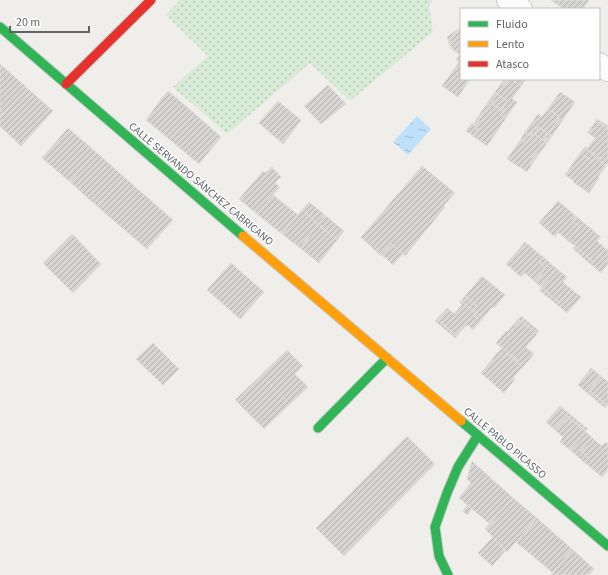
<svg xmlns="http://www.w3.org/2000/svg" width="608" height="575" viewBox="0 0 608 575" font-family="'Source Sans 3',sans-serif">
<style>
.grass{fill:url(#grass-dots)}
.water{fill:url(#water-ripples)}
.building{fill:url(#building-hatch);stroke:#deddd9}
.lines{fill:none;stroke-linecap:round;stroke-linejoin:round}
.street-casing{stroke:#cbcccc;stroke-width:24}
.fast-casing{stroke:#cacacb;stroke-width:11}
.slow-casing{stroke:#cacacb;stroke-width:11}
.jam-casing{stroke:#cacacb;stroke-width:11}
.street{stroke:#fdfcfc;stroke-width:22}
.fast{stroke:#30b455;stroke-width:9}
.slow{stroke:#ff9f0a;stroke-width:9}
.jam{stroke:#e5322d;stroke-width:9}
.labels{text-anchor:middle;dominant-baseline:central;stroke-width:3;stroke-linejoin:round;paint-order:stroke}
.street-label{font-size:11px;fill:#5f6368;stroke:#fff}
</style>
<defs>
<pattern id="grass-dots" width="8" height="8" patternUnits="userSpaceOnUse"><rect width="8" height="8" fill="#d8ebd6"/><path d="M2 2h.1M6 6h.1" fill="none" stroke="#b2c2b1" stroke-width="1.8" stroke-linecap="round"/></pattern>
<pattern id="water-ripples" width="26" height="14" patternUnits="userSpaceOnUse"><rect width="26" height="14" fill="#bfe0f9"/><path d="M2 4q2-2 4 0t4 0M15 11q2-2 4 0t4 0" fill="none" stroke="#9eb9cd"/></pattern>
<pattern id="building-hatch" width="6" height="6" patternUnits="userSpaceOnUse"><rect width="6" height="6" fill="#d6d5d3"/><path d="M-1 1l2-2M0 6l6-6M5 7l2-2" fill="none" stroke="#b1b0af"/></pattern>
</defs>
<rect width="100%" height="100%" fill="#efeeea"/>
<path class="grass" d="M180,0H433L429,6L433,32L350,101L310,63L227,134L173,87L208,56L166,15Z"/>
<path class="water" d="M417,116L431,129L408,155L393,142Z"/>
<path class="building" d="M551,0H589L583,9H564Z
M461,27L450,40L452,49L460,54V55L451,49L447,37Z
M461,28V59L459,62L456,60L460,54L452,49L450,40Z
M459,62L461,63V79H470L458,97L442,86Z
M0,64L7,70L0,77Z
M7,70L27,88L0,117V77Z
M504,79H508L497,94L495,92Z
M508,79H512L521,86L512,99L517,102L506,118L502,115L505,110L503,108L507,101L497,94Z
M512,79H526L521,86Z
M328,85L346,104L321,124L304,106Z
M27,88L53,111L21,146L0,126V117Z
M168,91L194,113L169,139L146,120L161,99Z
M495,92L497,94L491,103L504,112L502,115L506,118L487,146L473,136L478,128L475,126L490,104L488,102Z
M560,92L575,102L552,136L548,134L560,117L548,109Z
M497,94L507,101L503,108L505,110L504,112L491,103Z
M278,101L301,120L283,144L259,123Z
M488,102L490,104L475,126L473,124Z
M548,109L560,117L548,134L539,127L534,134L531,132L529,135L525,132L538,114L542,117Z
M194,113L221,137L199,164L169,139Z
M597,119L608,126V129L596,121L588,133H587Z
M596,121L608,129V155L605,159L602,157L601,159L584,148L585,147L588,148L595,138L588,133Z
M472,123L478,128L473,136L466,131Z
M539,127L548,134L544,141L534,134Z
M68,128L96,152L70,182L42,158Z
M525,132L529,135L531,132L533,133L526,143L521,139Z
M533,133L544,141L548,134L552,136L547,143L545,141L530,162L532,164L527,172L507,159L521,139L526,143Z
M545,141L547,143L532,164L530,162Z
M584,148L601,159L602,157L605,159L608,155V163L606,166L596,158L593,162L580,153Z
M96,152L124,177L98,207L70,182Z
M580,153L593,162L596,158L606,166L598,177L599,178L589,193L573,182L574,181L565,175Z
M422,166L455,193L444,205L445,207L405,256L391,244L381,256L361,237Z
M272,167L281,177L275,183L280,187L257,214L239,199L263,171L265,173Z
M124,177L173,220L147,249L98,207Z
M273,195L298,215L282,234L257,214Z
M558,201L576,216L572,221L580,227L568,241L558,232L555,237L539,223Z
M309,202L325,215L318,224L302,210Z
M302,210L318,224L300,248L282,234Z
M325,215L344,231L337,240L318,224Z
M576,216L590,228L575,246L568,241L580,227L572,221Z
M318,224L337,240L319,263L300,248Z
M590,228L601,237L597,241L605,248L593,262L575,246Z
M72,234L101,264L73,293L43,263Z
M525,242L543,257L539,262L546,268L535,282L525,273L521,277L506,264Z
M391,244L403,254L393,265L381,254Z
M575,246L593,262L605,248L608,250V264L601,273L573,249Z
M543,257L557,269L541,287L535,282L546,268L539,262Z
M231,263L264,292L240,319L207,290Z
M557,269L567,277L563,282L571,289L560,303L541,287Z
M482,276L505,295L494,308L492,307L483,318L473,310L477,306L465,296Z
M542,288L560,303L571,289L581,297L567,313L539,290Z
M465,296L477,306L473,310L483,318L473,330L470,327L478,318L474,315L475,313L461,301Z
M461,301L475,313L474,315L478,318L470,327L467,325L463,329V328L456,336L438,320L447,308L454,314L462,305L459,302Z
M447,308L438,320L456,336L463,328V329L455,338L435,321Z
M521,316L539,331L537,334L520,320L499,344L518,361L528,349L534,354L523,367L507,354L504,358L498,352L502,349L496,343L506,331L507,332Z
M520,320L537,334L526,347L528,349L518,361L499,344Z
M153,343L179,369L163,385L136,359Z
M287,350L303,366L295,374L308,387L290,404L261,375Z
M498,352L504,358L507,354L523,367L513,378L515,379L504,393L481,373Z
M591,368L601,376L589,390L607,406L605,408L578,385Z
M261,375L290,404L264,429L235,400Z
M601,376L608,382V406L589,390Z
M560,406L588,429L586,431L567,416L555,430L546,422Z
M567,416L586,432L570,450L560,442L563,437L555,430Z
M586,432L592,438L581,451L588,457L584,462L570,450Z
M407,436L435,464L344,556L316,528Z
M592,438L602,446L605,442L608,444V470L602,477L584,462L588,457L581,451Z
M472,461L513,498L490,524L459,498L471,483L467,479Z
M513,498L537,518L507,552L485,529Z
M467,505L472,509L467,515L463,511Z
M537,518L572,549L553,573L516,542Z
M493,537L506,550L492,566L478,553Z
M572,549L594,569L589,575H551Z"/>
<g class="lines">
<defs>
<path id="street" d="M508,0L521,9
M599,64L608,70"/>
<path id="fast" d="M0,27L243,236
M461,421L608,546
M318,428L387,358
M448,575L439,556L435,527L447,493L458,467L478,435"/>
<path id="slow" d="M243,236L461,421"/>
<path id="jam" d="M66,84L151,0"/>
</defs>
<use href="#street" class="street-casing"/>
<use href="#fast" class="fast-casing"/>
<use href="#slow" class="slow-casing"/>
<use href="#jam" class="jam-casing"/>
<use href="#street" class="street"/>
<use href="#fast" class="fast"/>
<use href="#slow" class="slow"/>
<use href="#jam" class="jam"/>
</g>
<g class="labels">
<g class="street-label">
<text transform="translate(201 184) rotate(40)">CALLE SERVANDO SÁNCHEZ CABRICANO</text>
<text transform="translate(505 443) rotate(40)">CALLE PABLO PICASSO</text>
</g>
</g>
<rect x="460" y="8" width="140" height="72" fill="#ffffff" stroke="#bfc1c3"/>
<rect x="468" y="21" width="20" height="6" fill="#30b455" stroke="#bfc1c3"/>
<text x="496" y="28" font-size="12" fill="#5f6368">Fluido</text>
<rect x="468" y="41" width="20" height="6" fill="#ff9f0a" stroke="#bfc1c3"/>
<text x="496" y="48" font-size="12" fill="#5f6368">Lento</text>
<rect x="468" y="61" width="20" height="6" fill="#e5322d" stroke="#bfc1c3"/>
<text x="496" y="68" font-size="12" fill="#5f6368">Atasco</text>
<path d="M10 26v6h79v-6" fill="none" stroke="#5f6368" stroke-width="2"/>
<text x="16" y="26" font-size="12" fill="#5f6368" stroke="#ffffff" stroke-width="3" paint-order="stroke">20 m</text>
</svg>
